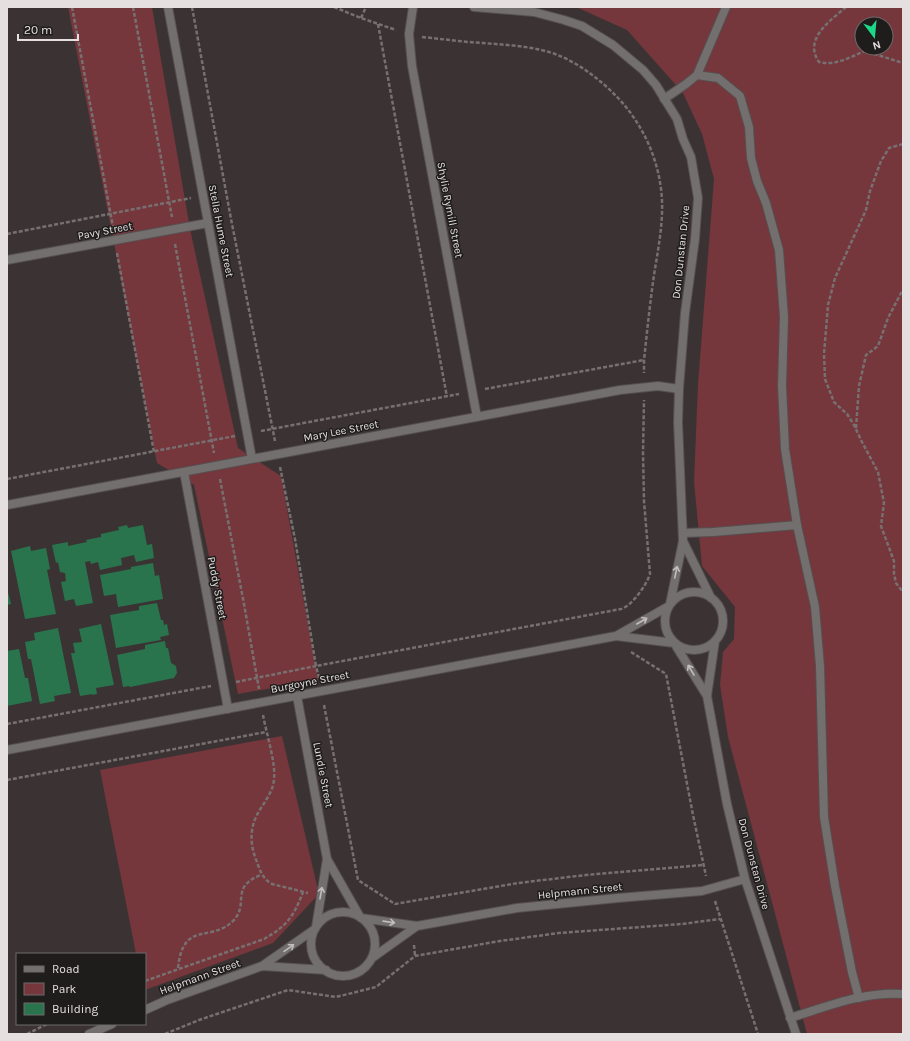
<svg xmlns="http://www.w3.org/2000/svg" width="910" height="1041" viewBox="0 0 910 1041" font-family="Karla,sans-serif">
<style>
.green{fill:#75363c;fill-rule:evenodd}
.building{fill:#29744d}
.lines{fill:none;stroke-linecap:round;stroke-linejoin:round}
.lane-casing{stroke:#564f4f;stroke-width:10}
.street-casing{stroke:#564f4f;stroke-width:10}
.path{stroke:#787070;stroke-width:2.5;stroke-dasharray:4 2;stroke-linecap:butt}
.lane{stroke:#736f6f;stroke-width:8}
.street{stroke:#736f6f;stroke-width:8}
.oneway{stroke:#c3bdbd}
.labels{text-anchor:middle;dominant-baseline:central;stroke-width:3;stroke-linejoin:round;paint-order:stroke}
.street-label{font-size:11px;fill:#e5dfdf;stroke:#1f1c1c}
</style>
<rect width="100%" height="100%" fill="#3b3333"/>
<path class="green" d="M68,7H152L190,229L238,448L281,476L318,680L238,694L194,485L157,463Z
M576,7H903V1034H807L728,737L720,685L723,652L734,639L735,607L702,566L694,482L698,384L714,179L702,134L683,93L627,30ZM862,24H886V48H862Z
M282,736L319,894L273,943L145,990V954H136L100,770Z"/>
<path class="building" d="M127,525L128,528L143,525L147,545L152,544L154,558L136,562L134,555L121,558L122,565L100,570L98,562L91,564L90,561L85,562L93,603L76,606L74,599L65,601L61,582L66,581L65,573L60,572L58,562L56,563L52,545L68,542V546L87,542L86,540L101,537V534L119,530L118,527Z
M30,546L31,551L46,548L50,569L47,570L56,614L25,619L11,551Z
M153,563L155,576L159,575L163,599L118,607L116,594L104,596L100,575L131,569V567Z
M7,589L11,604L7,605Z
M157,603L161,620H163L164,625L167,624L169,635L160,637L161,640L116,648L110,615L139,610V606Z
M101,624L114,685L96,688L97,694L92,695V694L80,696L71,653H75L73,643L82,642L79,629Z
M58,628L71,693L54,696L55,701L40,704L31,659H28L25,642L35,640L34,633Z
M165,641L166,648H168L171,663L176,666L177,673L174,678L130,687L129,686L123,687L117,655L145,649V645Z
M19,649L25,678H28L32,701L7,706V651Z"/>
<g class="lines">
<defs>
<path id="lane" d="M697,75L718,78L740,96L749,127L751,158L757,181L766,203L779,250L784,317L782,386L785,449L797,525L815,607L820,666L824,817L835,886L852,972L859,998
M664,99L686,84L697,75L726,7
M683,533L713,532L797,525"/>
<path id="street" d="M168,7L252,459
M413,7L409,34L412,66L477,417
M474,7L534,12L564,20L582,26L613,45L643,70L656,85L677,119L683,139L691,157L698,198L695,239L685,313L679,389L678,422L683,541L670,604
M7,260L208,223
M184,472L228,709
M7,505L620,390L658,386L679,389
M683,541L711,598
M665 621a29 29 0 1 1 58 0a29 29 0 1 1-58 0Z
M616,636L669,606
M715,641L707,696L727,804L745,879L796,1034
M676,646L707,696
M297,696L327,859L360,917
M7,750L616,636L674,643
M311 944a32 32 0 1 1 64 0a32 32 0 1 1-64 0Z
M361,918L417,926L517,908L618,898L702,891L745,879
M316,927L327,859
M372,958L417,926
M262,966L326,970
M145,1010L167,1000L262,966L315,929
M790,1018C826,1007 864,991 903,994
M89,1034L112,1024"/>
</defs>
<use href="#lane" class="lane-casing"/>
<use href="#street" class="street-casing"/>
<path class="path" d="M72,7L113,227
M133,7L172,217
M192,7L231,219L275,441
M334,7L361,18L396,30
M846,7C830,21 803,39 819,62C836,66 850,57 865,51L903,63
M361,18L366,7
M378,24L447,397
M422,37C443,39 463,42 483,43C507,45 532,46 555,54C579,63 601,80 619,99C644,126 660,162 662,200C663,225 658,250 654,275C650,303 647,332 644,360V373
M903,144L889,148L881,161L870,191L866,210L835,278L828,305L824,354L825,379L834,402L847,414L854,425L862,442L878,472L884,503L881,526L894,561V574L896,583L902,591L903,590
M7,234L191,198
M175,244L214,453
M117,253L154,452
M485,389L644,360
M856,428L859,386L866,355L878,346L888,318L901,293L903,291
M261,431L459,394
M280,467L295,539L316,666L621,609C632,606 647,584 650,574L644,501L643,452L644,400
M7,479L235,436
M220,479L244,604L259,689
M631,652L666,674L693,815L706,876
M236,682L316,666L319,678
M324,705L358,880L395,904L518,883L586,875L703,865
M263,715C266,732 276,763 274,779C273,794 262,804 256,817C249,832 251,848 257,862C260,871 263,879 272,884L308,893
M7,724L211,686
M7,780L266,732
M715,901L758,1034
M414,945L415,956
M178,968C183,920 210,943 233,921C250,904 229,887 261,875
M145,981L264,939C287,926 294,916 303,892
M27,1034L47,1024
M165,1034L199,1020L288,990L336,997L376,987L415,956L500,941L559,933L682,924L720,919"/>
<use href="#lane" class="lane"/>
<use href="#street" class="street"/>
</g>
<defs><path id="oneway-shaft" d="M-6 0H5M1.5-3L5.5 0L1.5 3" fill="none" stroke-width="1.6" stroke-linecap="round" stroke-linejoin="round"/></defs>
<g class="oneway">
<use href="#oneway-shaft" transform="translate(676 572) rotate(-78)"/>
<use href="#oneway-shaft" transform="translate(642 621) rotate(-30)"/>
<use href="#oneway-shaft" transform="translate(691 670) rotate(-121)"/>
<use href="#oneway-shaft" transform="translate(321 893) rotate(-80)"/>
<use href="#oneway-shaft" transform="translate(389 922) rotate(8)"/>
<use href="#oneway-shaft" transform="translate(289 948) rotate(-35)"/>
</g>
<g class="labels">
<g class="street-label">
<text transform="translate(450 210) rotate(79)">Shylie Rymill Street</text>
<text transform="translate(105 231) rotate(-11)">Pavy Street</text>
<text transform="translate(221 231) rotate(79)">Stella Hume Street</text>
<text transform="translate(681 252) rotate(-84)">Don Dunstan Drive</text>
<text transform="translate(341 431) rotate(-11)">Mary Lee Street</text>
<text transform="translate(217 588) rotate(79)">Puddy Street</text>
<text transform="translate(310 682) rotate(-11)">Burgoyne Street</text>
<text transform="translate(323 775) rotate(79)">Lundie Street</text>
<text transform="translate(754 864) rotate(75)">Don Dunstan Drive</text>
<text transform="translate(580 891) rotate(-6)">Helpmann Street</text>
<text transform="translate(200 977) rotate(-20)">Helpmann Street</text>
</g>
</g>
<rect width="910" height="1041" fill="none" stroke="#e5dfdf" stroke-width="16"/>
<rect x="16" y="953" width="130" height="72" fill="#1f1c1c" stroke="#6e6a6a"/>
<rect x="24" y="966" width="20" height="6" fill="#736f6f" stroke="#6e6a6a"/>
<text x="52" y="973" font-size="12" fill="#e5dfdf">Road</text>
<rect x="24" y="983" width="20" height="12" fill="#75363c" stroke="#6e6a6a"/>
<text x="52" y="993" font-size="12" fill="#e5dfdf">Park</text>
<rect x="24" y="1003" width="20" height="12" fill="#29744d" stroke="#6e6a6a"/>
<text x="52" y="1013" font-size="12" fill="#e5dfdf">Building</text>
<g transform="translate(874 36) rotate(164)"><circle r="19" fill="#1f1c1c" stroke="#6e6a6a"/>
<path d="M0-3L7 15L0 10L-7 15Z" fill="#1bd988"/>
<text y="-6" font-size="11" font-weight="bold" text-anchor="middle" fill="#e5dfdf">N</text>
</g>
<path d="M18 34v6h60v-6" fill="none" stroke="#e5dfdf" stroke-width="2"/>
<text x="24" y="34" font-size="12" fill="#e5dfdf" stroke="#1f1c1c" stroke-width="3" paint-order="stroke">20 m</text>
</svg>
